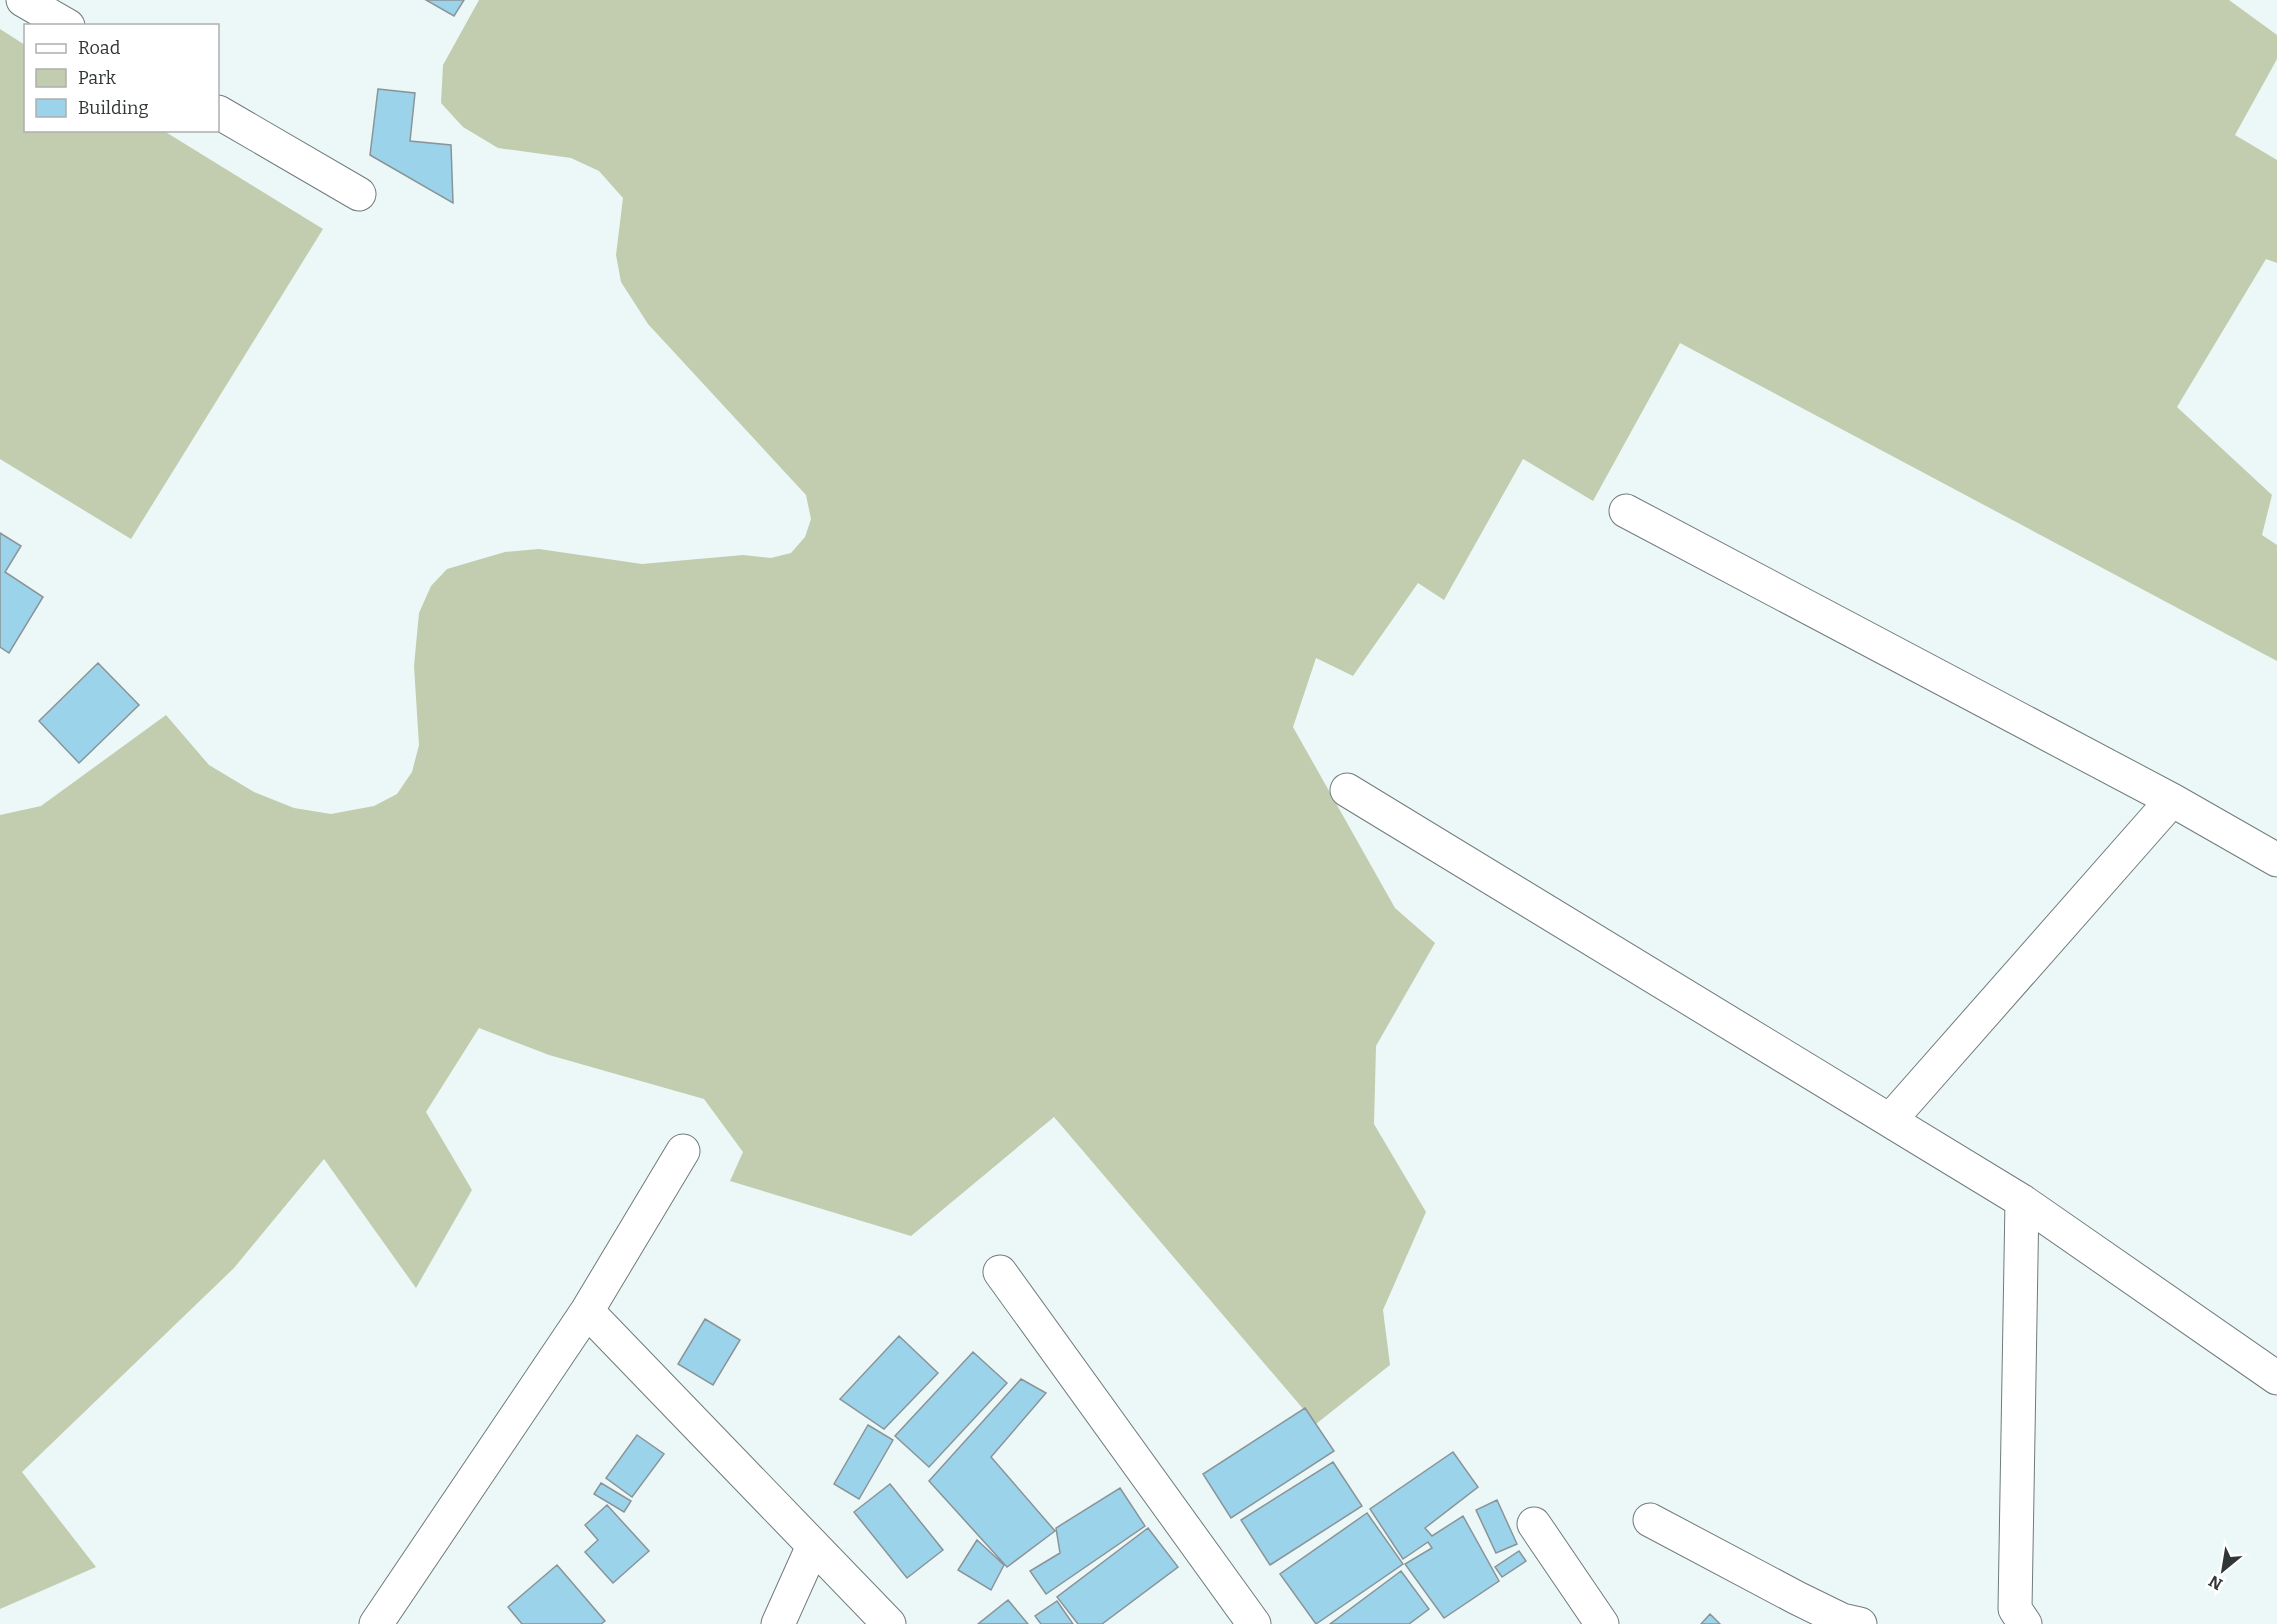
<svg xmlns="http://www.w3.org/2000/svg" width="2277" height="1624" viewBox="0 0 2277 1624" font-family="Bitter,serif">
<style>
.green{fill:#c2ccaf}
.building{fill:#9bd3eb;stroke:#8a9498;stroke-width:1.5}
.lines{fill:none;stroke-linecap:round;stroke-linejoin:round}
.minor-casing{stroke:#707b7a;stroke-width:35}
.minor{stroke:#fff;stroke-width:33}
</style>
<rect width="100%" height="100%" fill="#ecf8f7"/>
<path class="green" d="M479,0H2229L2277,35V59L2235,135L2277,160V263L2266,259L2177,407L2272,495L2262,535L2277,545V661L1680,343L1593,501L1523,459L1444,600L1418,583L1353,676L1316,658L1293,727L1395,908L1435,943L1376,1046L1374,1124L1426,1212L1383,1310L1390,1365L1316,1424L1054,1117L911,1236L730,1181L743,1152L704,1099L549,1055L479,1028L426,1112L472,1190L416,1288L324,1159L234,1268L22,1472L96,1567L0,1609V815L41,806L166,715L209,765L254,792L294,808L331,814L374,806L397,794L412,772L419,745L414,666L419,613L431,586L447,569L505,552L539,549L642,564L743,555L771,558L791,553L805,537L811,519L806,495L648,324L621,282L616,255L623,198L599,171L571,158L498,148L463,127L441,103L443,65Z
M0,29L25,45L26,130L164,131L323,229L131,539L0,459Z"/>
<path class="building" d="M426,0H464L454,16Z
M378,89L415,93L410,141L451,145L453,203L370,155Z
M0,533L21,546L5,572L43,597L9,653L0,647Z
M98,663L139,705L79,763L39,721Z
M705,1319L740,1340L713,1385L678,1364Z
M899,1336L938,1373L884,1429L840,1399Z
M973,1352L1007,1383L929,1467L895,1436Z
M1021,1379L1046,1393L991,1457L1055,1531L1007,1567L929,1481Z
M1305,1408L1334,1451L1231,1518L1203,1474Z
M868,1425L893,1440L859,1499L834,1484Z
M637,1435L664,1454L632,1497L606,1478Z
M1453,1452L1478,1487L1425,1528L1432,1536L1463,1516L1499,1581L1444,1618L1405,1564L1432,1548L1428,1542L1403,1559L1370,1509Z
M1333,1462L1362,1506L1270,1565L1241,1520Z
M601,1483L631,1501L624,1512L594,1494Z
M890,1484L943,1550L907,1578L854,1512Z
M1120,1488L1145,1526L1046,1594L1030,1571L1060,1553L1056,1528Z
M1497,1500L1517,1544L1496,1553L1476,1510Z
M607,1505L649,1551L613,1583L585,1552L598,1540L585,1525Z
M1367,1513L1403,1564L1316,1624L1280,1574Z
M1148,1528L1178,1567L1102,1624H1078L1057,1597Z
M977,1540L1004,1565L991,1590L958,1570Z
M1519,1551L1526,1561L1502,1577L1495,1567Z
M557,1565L605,1621L601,1624H522L508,1607Z
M1401,1571L1429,1609L1409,1624H1330Z
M1008,1600L1028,1624H978Z
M1057,1601L1073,1624H1041L1035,1616Z
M1710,1614L1720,1624H1701Z"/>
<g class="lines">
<defs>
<path id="minor" d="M23,0L68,26
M218,112L359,194
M1626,511L2172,800L2277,860
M1347,790L2022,1201L2277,1378
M1891,1119L2172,800
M2022,1201L2015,1609L2025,1624
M1000,1272L1254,1624
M587,1311L889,1624
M1650,1520L1797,1598L1842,1620L1860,1624
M1534,1524L1602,1624
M376,1624L587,1311L683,1151
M778,1624L813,1546"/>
</defs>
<use href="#minor" class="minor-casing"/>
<use href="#minor" class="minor"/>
</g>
<rect x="24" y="24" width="195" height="108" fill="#ffffff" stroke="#adafaf" stroke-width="1.5"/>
<rect x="36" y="44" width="30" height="9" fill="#ffffff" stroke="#adafaf" stroke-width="1.5"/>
<text x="78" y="54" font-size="18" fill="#313636">Road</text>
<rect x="36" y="69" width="30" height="18" fill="#c2ccaf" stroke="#adafaf" stroke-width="1.5"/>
<text x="78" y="84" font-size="18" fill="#313636">Park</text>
<rect x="36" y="99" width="30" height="18" fill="#9bd3eb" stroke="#adafaf" stroke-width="1.5"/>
<text x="78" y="114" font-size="18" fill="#313636">Building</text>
<g transform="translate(2223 1570) rotate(210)" stroke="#ffffff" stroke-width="4.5" paint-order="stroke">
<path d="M0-4.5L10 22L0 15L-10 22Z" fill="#313636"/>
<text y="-9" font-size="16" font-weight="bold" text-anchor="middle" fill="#313636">N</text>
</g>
</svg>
